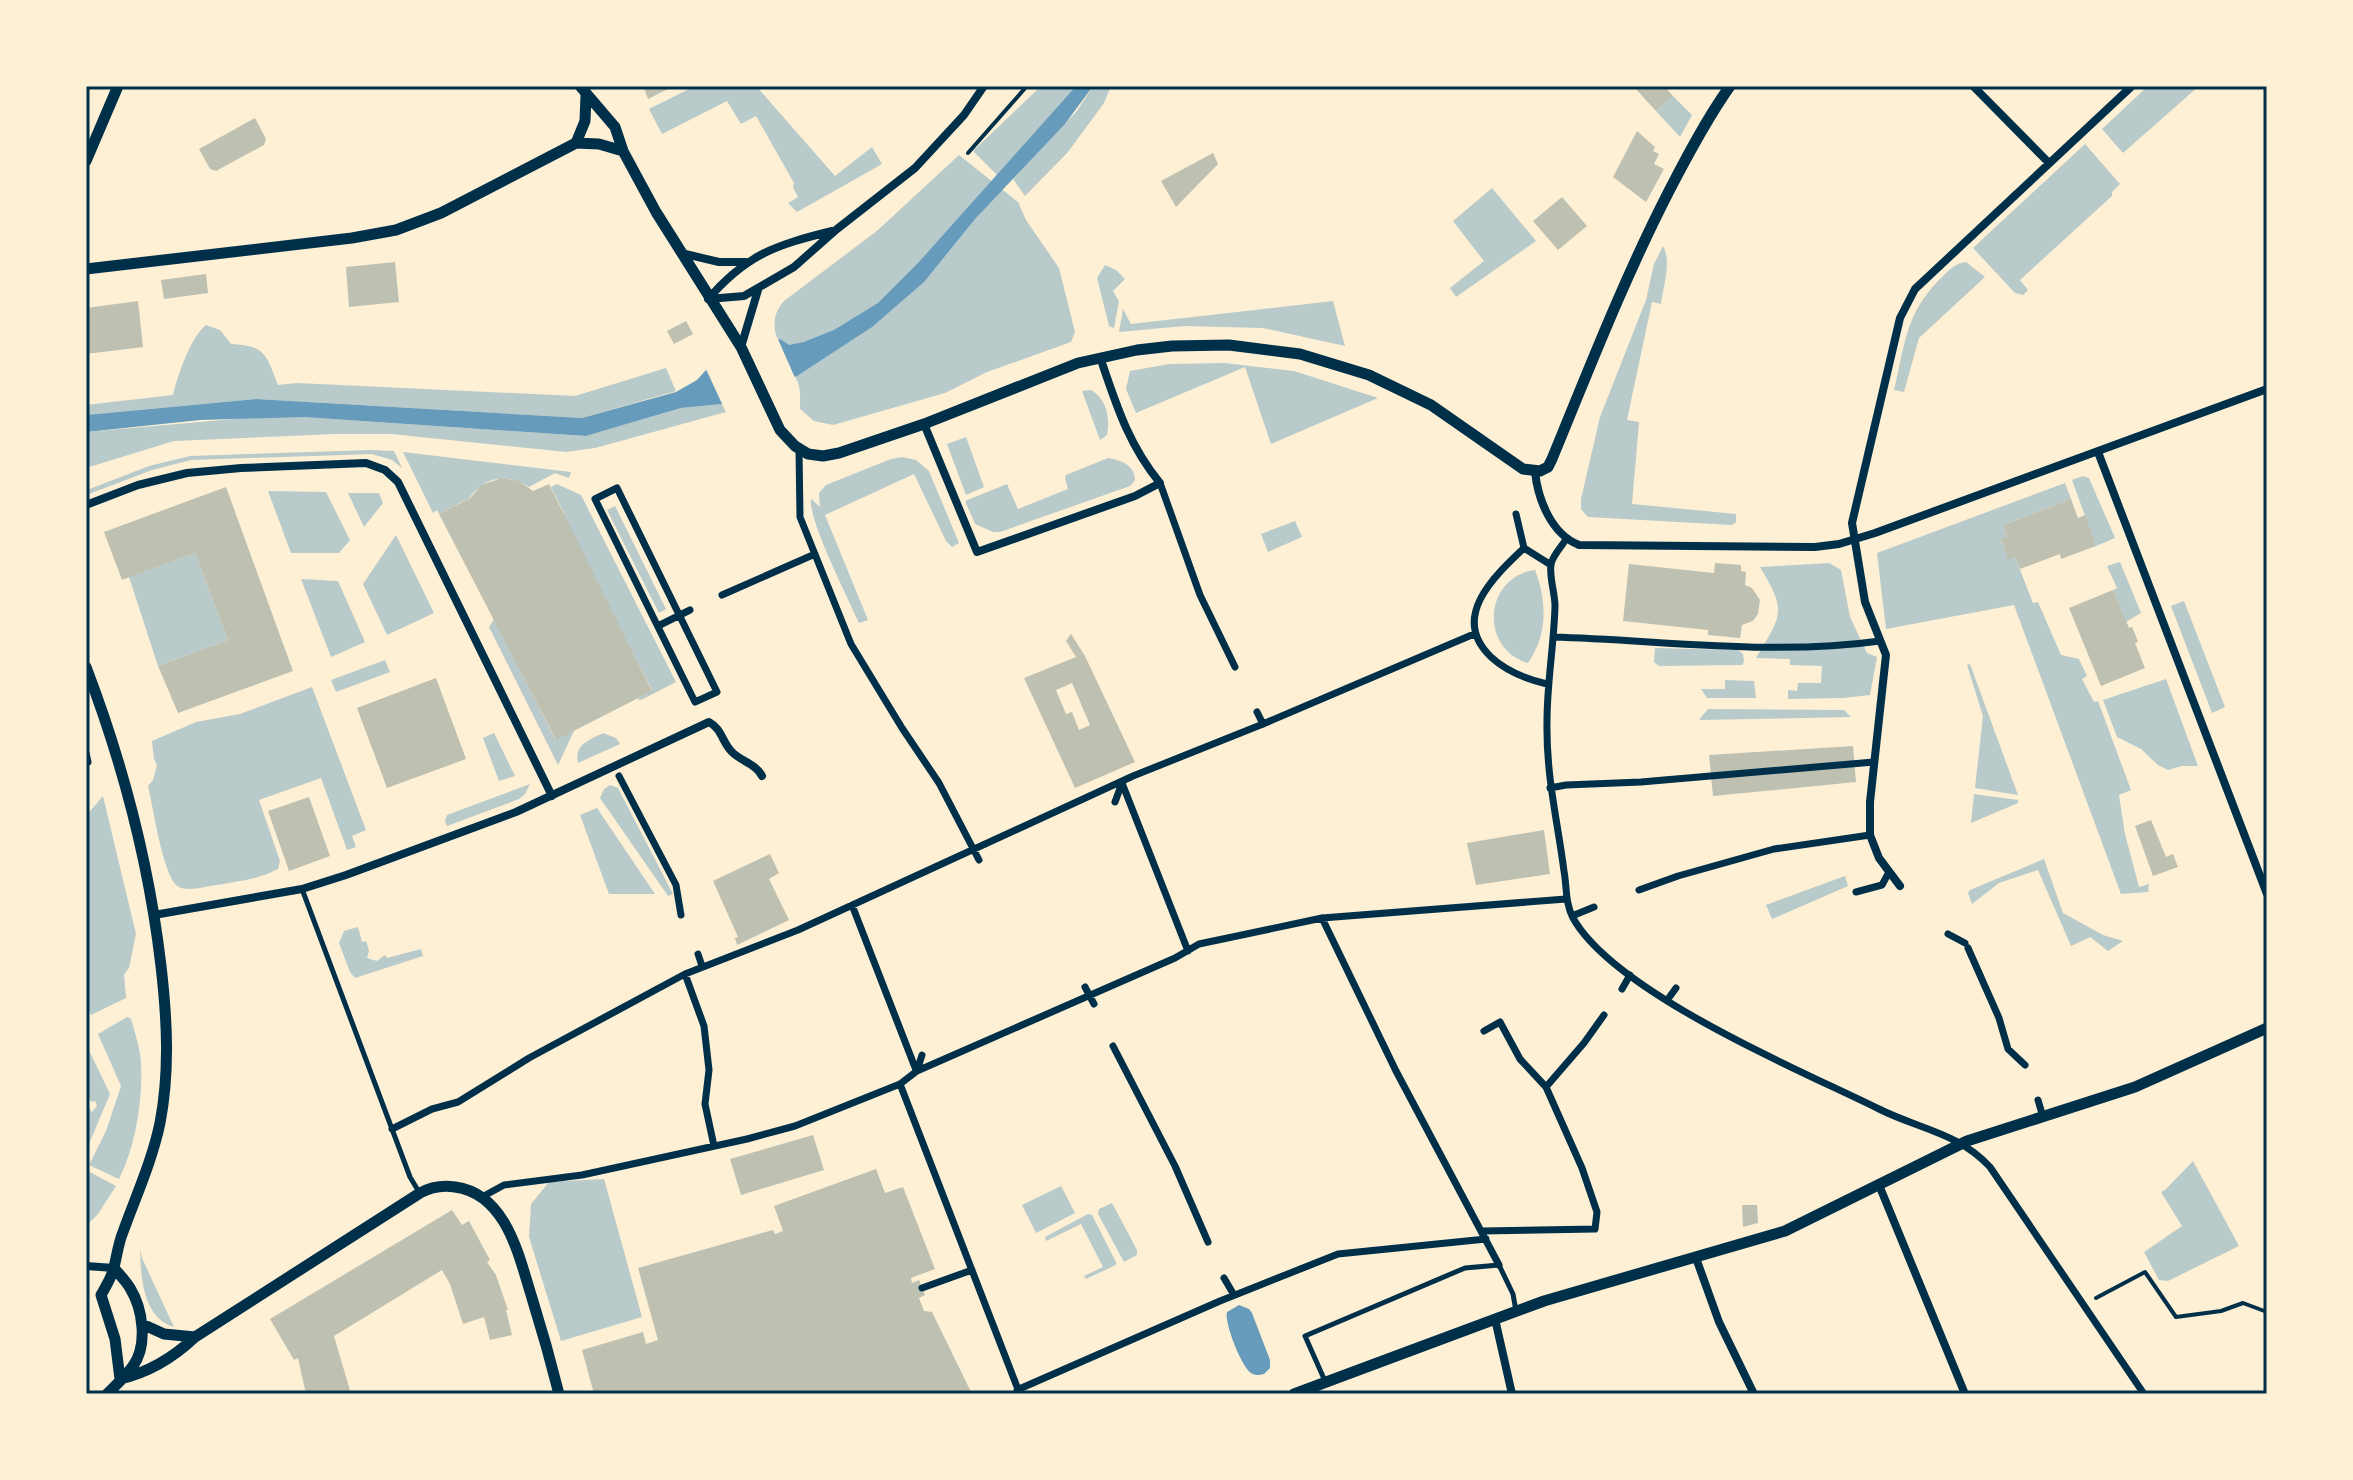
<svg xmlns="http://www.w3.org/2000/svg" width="2353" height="1480" viewBox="0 0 2353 1480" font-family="'Nunito Sans',sans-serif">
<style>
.green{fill:#b9caca}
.water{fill:#669bbc}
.pier{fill:#fdf0d5}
.building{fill:#bec0b2;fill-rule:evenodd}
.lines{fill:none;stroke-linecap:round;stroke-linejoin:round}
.path{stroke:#003049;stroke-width:4}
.service{stroke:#003049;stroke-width:5}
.pedestrian{stroke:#003049;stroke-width:7}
.minor{stroke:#003049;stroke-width:8}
.tertiary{stroke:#003049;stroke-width:11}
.neatline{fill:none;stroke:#003049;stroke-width:3}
</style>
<rect width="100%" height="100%" fill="#fdf0d5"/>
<path class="green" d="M695,86H756L835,176L872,147L882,164L797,212L788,203L798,197L793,187L794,183L756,116L741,124L727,101L662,134L649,109Z
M1041,86H1076L997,175L973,151Z
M1093,86H1111L1104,103L1068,152L1025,196L1013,179L1077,111Z
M2148,86H2199L2123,153L2102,129Z
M1673,96L1692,115L1680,137L1656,111Z
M2085,144L2120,184L2112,192V196L2020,280L2028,290L2023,295L2015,293L1973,248Z
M959,155L1018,202L1026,220L1059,268L1075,332L1071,342L987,372L945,393L833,425L814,421L800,409C800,401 801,391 798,383C788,355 760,328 784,301L878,230Z
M1492,188L1536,241L1456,297L1450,288L1484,261L1453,221Z
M1663,246C1672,261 1663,287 1661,304L1652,302L1627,420L1639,422L1632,504L1736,514V522L1732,525L1588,517L1581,509V499L1600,417L1646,300L1654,264Z
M1966,262L1985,277L1919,338L1904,392L1894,390C1905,345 1905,314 1940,279C1949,271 1954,263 1966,262Z
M1105,265L1116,270L1125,279L1113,291L1119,301L1114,328L1109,326L1097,278Z
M1333,301L1345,346L1263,328L1185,326L1119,332L1123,309L1131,324Z
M206,325L220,330L231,344C266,346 266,354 278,385L297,383L575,396L666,368L676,391L582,418L256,399L86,415V405L173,395C177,377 191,336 206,325Z
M1224,363L1294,371L1378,398L1271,444L1245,367L1136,413L1126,389L1130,371L1169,364Z
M1091,390C1107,399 1110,418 1107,435L1100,440L1082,391Z
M722,404L726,412L595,448L566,452L391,434H335L174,441L86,468V432L257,417H303L586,436L681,408Z
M966,437L984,487L966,495L947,444Z
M370,450L394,451L402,468L392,460L372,454L191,460L152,470L89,494L87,490L149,466L190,456Z
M403,452L571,472L569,478L555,473L529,487C505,471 480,478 467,502L465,500L439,514L437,510L433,513Z
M902,457L916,460L929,471L959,543L952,547L946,541L914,474L825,515L868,620L859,623C849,600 808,520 811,499L820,507L819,493L826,485L891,459Z
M1108,458C1121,460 1135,465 1135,480L1130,486L1000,532H993L975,524L965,501L1007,484L1018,509L1068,489L1065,478L1066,475Z
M2083,476L2089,478L2115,538L2096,546L2072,480Z
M2065,483L2071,499L2003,525L2007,537L2001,540L2008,559L2015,557L2033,603L2038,602L2061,655L2079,659L2087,676L2082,679L2094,702L2098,701L2131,790L2119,795L2125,834L2139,887L2149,884L2148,892L2121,894L2014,605L1886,629L1877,553Z
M557,484L581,495L676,682L641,700L637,699L652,690L562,515L564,513L551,487Z
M268,491L326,492L350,540L339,553H291Z
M348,493H379L383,503L364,527Z
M615,506L666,609L659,613L607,510Z
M1295,521L1302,537L1268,552L1261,534Z
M396,535L434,613L387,635L363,584Z
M195,553L228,640L158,666L129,577Z
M2120,562L2141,613L2126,622L2113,590L2117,588L2107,566Z
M1829,563L1841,570L1850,617L1867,653L1877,657L1870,695L1843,698L1788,699V690L1797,691L1798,683H1821L1822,666L1790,665V659L1756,658C1782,614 1787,612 1760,567Z
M1535,570C1547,601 1548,635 1528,663C1478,648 1485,576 1535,570Z
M301,579L338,581L365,642L331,657Z
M2184,601L2225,707L2212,713L2171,606Z
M494,619L555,739L574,731L558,765L489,627Z
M1655,648L1738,650L1743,654L1744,662L1742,665L1659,666L1654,662Z
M385,660L390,672L336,692L331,680Z
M1970,664L2018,795L1975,788L1983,716L1967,665Z
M2166,679L2198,766H2182L2168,770L2158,765L2141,749L2117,737L2103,700Z
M1725,680L1754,681L1756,698H1707L1701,689H1725Z
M312,687L366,830L352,836L356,847L347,850L321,778L259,800L280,861L278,869C260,879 236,882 217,885C206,886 189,892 179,887C163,879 153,805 148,786L153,780L157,765L154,759L152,741L196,722L240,714Z
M1708,709L1844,710L1851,717L1699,720Z
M494,733L515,776L499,781L483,738Z
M603,733L616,738L620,744L578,763C574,745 589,740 603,733Z
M530,784L525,794L519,799L447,826L445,821L447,815Z
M610,785L618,788L673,894L668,896L600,798L604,789Z
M1974,794L2018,800V803L1971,823Z
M103,796L136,934L129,968L124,974L126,998L91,1015L86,1006V816Z
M597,808L655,894H609L580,815Z
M2044,859L2063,913L2103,935L2123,941L2108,951L2090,937L2071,946L2038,870L1999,883L1972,904L1968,893L1970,890Z
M1845,876L1848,886L1772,919L1766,905Z
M358,927L362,942L366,941L369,951L367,958L377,961L385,955L387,958L421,949L423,956L355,978L350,972L339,943L344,931Z
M127,1017L131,1019C135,1033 140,1048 141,1062C143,1100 136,1145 119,1179L89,1165L106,1131L121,1086L98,1034Z
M86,1044L110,1094L86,1151V1110L90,1109L92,1112L97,1106L95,1101L91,1102L86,1090Z
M2193,1161L2239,1246L2168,1281L2159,1280L2144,1252L2182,1226L2161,1192L2165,1190Z
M86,1170L116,1186L98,1214L86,1226Z
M604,1179L642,1317L561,1341L529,1237L531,1204L549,1182Z
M1061,1186L1075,1213L1036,1233L1022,1205Z
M1112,1203L1137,1250V1255L1124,1262L1098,1214L1099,1209Z
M1088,1214L1092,1215L1116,1262V1265L1086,1279L1084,1276L1103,1267L1081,1224L1046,1241L1045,1237Z
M140,1250L142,1258L174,1327C143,1318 141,1278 140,1250Z"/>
<path class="water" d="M1076,86H1093L1065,124L975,219L924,282L872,327L797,376L722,404L681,408L586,436L303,417L200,420L86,432V415L256,399L582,418L676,392L697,380L706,370L780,339L789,345L804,342L834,330L878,303L919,262Z
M1239,1305L1249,1309L1252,1313L1270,1360V1368L1264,1374C1259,1375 1256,1376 1251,1373C1241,1366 1224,1322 1227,1312Z"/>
<path class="pier" d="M777,337L796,380L724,408L705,367Z"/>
<path class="building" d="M643,86H674L648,99Z
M1633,86H1664L1673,96L1656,111Z
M255,118L266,139L264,145L216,171L210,169L199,149Z
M1637,131L1655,147L1653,151L1659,154L1654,164L1664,169L1646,202L1613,177Z
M1213,153L1218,164L1176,207L1161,181Z
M1562,197L1587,226L1558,250L1533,221Z
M395,262L399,302L349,307L346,267Z
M206,274L208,293L164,299L161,280Z
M138,301L143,347L86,354V308Z
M686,321L693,334L674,344L667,331Z
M502,478L519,481L533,491L549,484L652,691L556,740L439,514L466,500L467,502L481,485Z
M226,487L293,671L178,713L158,666L228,640L195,553L122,580L104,532Z
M2071,499L2078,518L2085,515L2096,546L2061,559L2060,554L2020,569L2015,557L2008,560L2001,539L2007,537L2003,525Z
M1715,563L1741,565V571L1746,572L1745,585L1752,588L1760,600L1758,614L1753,621L1742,625L1740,638L1708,635V630L1623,621L1629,564L1714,573Z
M2113,590L2129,628L2132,627L2135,634L2138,642L2135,643L2145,668L2101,686L2069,608Z
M1071,634L1085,656L1135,762L1075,788L1024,678L1076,657L1066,641ZM1072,683L1090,725L1079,730L1072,712L1066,714L1056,690Z
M436,678L466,759L387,788L357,708Z
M1853,746L1856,782L1713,796L1709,755Z
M309,797L330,856L289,871L268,811Z
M2151,820L2166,857L2173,854L2178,867L2153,876L2135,826Z
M1544,830L1550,874L1476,885L1467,843Z
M770,854L779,873L769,879L789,920L737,945L735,938L738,937L713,881Z
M813,1135L824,1170L741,1195L730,1159Z
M876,1169L885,1193L903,1187L935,1269L911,1278L912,1283L919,1280L925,1295L919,1298L924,1311L932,1312L972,1394H594L582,1350L643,1332L646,1344L658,1340L638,1268L773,1230L775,1234L783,1231L774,1206Z
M1742,1205H1757L1758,1223L1743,1227Z
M452,1210L462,1225L469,1221L490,1260L487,1262L496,1275L508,1310H506L512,1335L490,1340L484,1317L463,1324L450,1284L442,1270L334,1336L351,1394H306L298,1358L294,1360L270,1319Z"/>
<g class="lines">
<path class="path" d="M968,153L1027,86
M2096,1298L2145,1272L2176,1317L2221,1311L2243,1303L2267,1312"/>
<path class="service" d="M302,889L410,1177L419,1192
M1325,1381L1305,1336L1465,1268L1499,1265L1513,1294L1516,1311"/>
<path class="pedestrian" d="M799,450L800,517L851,644L902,728L939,783L979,860
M1160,483L1200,595L1235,667
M617,488L717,692L695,702L595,499Z
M1516,514L1524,548
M1567,538C1562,546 1553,555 1551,564C1549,577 1555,593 1555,606C1554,645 1547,682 1547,721C1546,775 1557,818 1564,871C1567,888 1565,902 1573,918C1615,993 1800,1070 1879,1109C1919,1129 1959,1133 1990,1167L2144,1394
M1524,548C1493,577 1450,618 1491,657C1507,672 1526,679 1547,684
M1524,548L1551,565
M722,595L815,554
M658,626L690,610
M1553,637C1661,640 1773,656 1880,641
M1257,712L1263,724
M86,753L88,762H86
M619,776L676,885L681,915
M1122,783L1188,951
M1550,788L1566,785L1641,782L1874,762
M1115,802L1122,783
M1639,890L1678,876L1774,849L1870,835
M1856,892L1882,885L1889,872
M852,905L916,1070
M1572,916L1594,907
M1322,918L1396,1071L1499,1265
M1948,934L1965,943
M1968,948L1999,1018L2008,1049L2025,1065
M698,954L702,966
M685,974L704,1026L709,1070L705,1104L714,1146
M1085,987L1094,1004
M1622,989L1630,975
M1668,999L1676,988
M1113,1046L1175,1166L1208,1242
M917,1071L1175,958L1199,944L1322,918L1566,899
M900,1084L1019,1392
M1546,1087L1584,1043L1604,1015
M2038,1100L2043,1117
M392,1129L432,1109L458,1102L529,1058L685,974L798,930L1133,776L1263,724L1474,634
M482,1197L504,1185L582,1175L747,1139L795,1126L900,1084L917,1071L922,1055
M1482,1231L1595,1229L1597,1212L1582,1168L1546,1087L1520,1059L1500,1022L1484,1031
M1224,1278L1234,1295
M922,1288L972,1270
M1017,1390L1220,1301L1338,1254L1486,1239"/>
<path class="minor" d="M1973,86L2049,163
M681,253L719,262H746
M708,299L744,296L794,267L837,229L915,168L964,115L984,86
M708,299C747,254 776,245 832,231
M741,347L758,290
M924,424L977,552L1135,496L1160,483C1128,444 1116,404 1100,357
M2098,452L2267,894
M1535,472C1538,499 1551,534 1579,545L1815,547L1839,544L1875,533L2267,389
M86,505L138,485L187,473L241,468L366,463L385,470L398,482L552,796
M1900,886L1879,858L1870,835V802L1886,655L1865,602L1852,523L1900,318L1915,289L2132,86
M154,915L302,889L346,875L516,812L709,722C722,729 722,742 732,752C742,762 755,763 762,776
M1879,1185L1965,1394
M1696,1258L1719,1322L1754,1394
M86,1266L114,1268
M1495,1319L1512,1394"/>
<path class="tertiary" d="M580,86L615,127L623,151L656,212L741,347L780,430L795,446L808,454L823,456L839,453L924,424L1078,363L1137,350L1172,346L1229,345L1300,354L1369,375L1431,405L1523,469L1540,471L1548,467L1552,459C1589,369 1624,279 1668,193C1687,156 1706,120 1730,86
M576,143L585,121L586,95
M86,161L118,86
M86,269L352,238L396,230L441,213L576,143L599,144L623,151
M86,667C123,764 149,863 161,966C167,1018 170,1071 160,1123C152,1161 136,1196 123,1232C118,1244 117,1256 114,1267C112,1277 106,1286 101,1295L115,1339L120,1379
M142,1324L164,1334L195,1337
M120,1379C150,1372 173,1358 195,1337L420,1193C431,1187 442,1185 455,1187C507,1194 519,1257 532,1298C542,1330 551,1362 559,1394
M107,1394C115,1386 126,1376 133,1366C148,1345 143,1309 130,1288C126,1281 119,1274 114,1268
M1294,1394L1544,1301L1785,1231L1967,1141L2135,1087L2267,1028"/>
</g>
<rect width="2353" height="1480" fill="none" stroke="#fdf0d5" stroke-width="176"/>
<rect x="88" y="88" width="2177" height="1304" class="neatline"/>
</svg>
